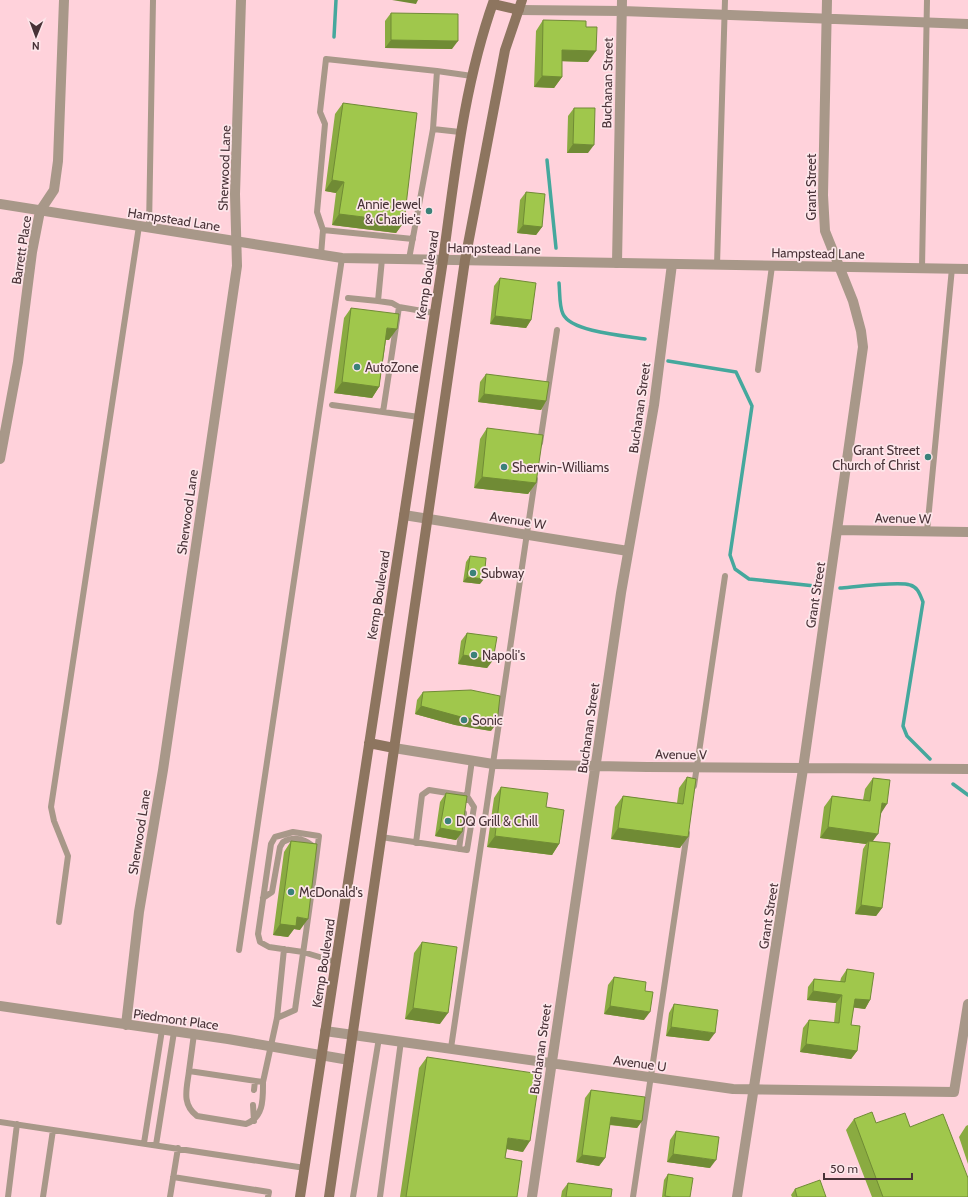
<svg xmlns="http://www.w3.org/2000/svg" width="968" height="1197" viewBox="0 0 968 1197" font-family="Cabin,sans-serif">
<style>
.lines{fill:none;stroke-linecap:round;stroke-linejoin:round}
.stream{stroke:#45a89d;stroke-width:3.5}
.service{stroke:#a89889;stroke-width:6}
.minor{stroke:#a89889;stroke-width:10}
.tertiary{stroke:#a89889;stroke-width:10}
.secondary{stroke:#8d755f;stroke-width:10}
.wall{fill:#8aab41}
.shaded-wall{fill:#708b35}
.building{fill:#a0c74c;stroke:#708b35}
.poi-dot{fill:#3b8179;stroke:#fde6ea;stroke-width:1.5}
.labels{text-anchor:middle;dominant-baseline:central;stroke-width:3.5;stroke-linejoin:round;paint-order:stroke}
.street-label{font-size:13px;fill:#483237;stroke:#fde6ea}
.poi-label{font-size:13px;fill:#483237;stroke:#fde6ea;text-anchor:start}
</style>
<rect width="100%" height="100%" fill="#ffd2db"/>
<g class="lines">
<path class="stream" d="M334,37L336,0
M547,160L556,248
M559,283C560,292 559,306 563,314C571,332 626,336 645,339
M668,361L736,372L752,406L730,555L735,569L749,579L815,586
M840,588C853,587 900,581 910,585C918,587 920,595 923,602L903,726L907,736L930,759
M953,784L968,795"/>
<path class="service" d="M433,129L437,71L472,76
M149,228L153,0
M323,230L317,212L325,124L320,112L326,59L437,71
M321,255L323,230L413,239
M382,259L378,301L392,303L399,307L434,313
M409,259L433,129L460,132
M717,265L725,0
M922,268L927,0
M348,298L378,301
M399,307L383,412L419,417
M758,370L772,266
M332,405L383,412
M540,443L557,330
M927,531L952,268
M694,786L725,576
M381,837L467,850L474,807L467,796L472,760
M416,843L422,795L429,790L467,796L466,800
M459,849L464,813
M263,898L272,892L280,847L283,842C295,835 307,840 316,849
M59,922L68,856L54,821L51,807L139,226
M239,950L342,258
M277,1018L295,1010C303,952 312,894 319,836L293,832L275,837L271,844L258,934L260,942L269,947L303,952L336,962
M194,1034L189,1071L263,1082L277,1018L284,949
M451,1048L535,479
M189,1071C187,1088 181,1104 197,1116L246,1124C264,1117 263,1099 263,1082
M254,1090L255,1081
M253,1105L254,1121
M0,1122L305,1168
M144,1143L162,1030
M156,1145L174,1032
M173,1177L269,1192L268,1197
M8,1197L17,1124
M43,1197L53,1130
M170,1197L178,1148
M353,1197L379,1038
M380,1197L401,1041
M633,1197L687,833"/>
<path class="minor" d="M519,10L622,11L968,24
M617,263L622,0
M0,459L18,362L32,252L40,211L54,190L58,161L64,0
M404,515L628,551
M837,530L968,532
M394,748L493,764L647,767L968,769
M0,1006L228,1039L349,1060
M126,1025L139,912L163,770L237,266L235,194L241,0
M325,1031L733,1089L954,1092L968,1004
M532,1197L621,593L654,405L672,264
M737,1197L803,769L863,347L861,331L853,301L825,231L823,195L827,0"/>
<path class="tertiary" d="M0,204L342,258L968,269"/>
<path class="secondary" d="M493,4L519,10
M369,743L394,748
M300,1197L443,260C455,172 464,84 494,0
M329,1197L465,260L505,50L522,0"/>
</g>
<path class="wall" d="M391,13L452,49L385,48V21Z
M543,20L586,27L588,62L562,61V77L554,88L534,87L536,31Z
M343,103L404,222L396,233L332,225L336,193L325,191L335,114Z
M574,108L588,153H567L568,116Z
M526,192L542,227L536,235L517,233L520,200Z
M500,278L531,320L526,328L490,324L494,286Z
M351,308L389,340H386L379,387L372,398L334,393L344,318Z
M486,374L546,401L541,410L478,402L480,382Z
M487,428L536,483L528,494L474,488L480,439Z
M470,556L480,584L463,582L466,562Z
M467,633L493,660L487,668L458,664L461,641Z
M423,692L491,731L455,725L415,714L417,700Z
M687,777L680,848L611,839L615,807L623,796L677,803L679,788Z
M873,778L881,814L873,841L882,908L876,916L855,914L863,849L866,844L820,838L824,807L832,796L863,800L865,789Z
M501,787L546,807L559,844L552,855L487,847L494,798Z
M446,793L462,832L456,840L435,836L440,802Z
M291,841L300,930L294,929L288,937L273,935L284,852Z
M422,942L440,1024L405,1019L414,953Z
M847,969L870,1000L865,1009L853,1007L851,1025L857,1051L851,1059L800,1052L803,1028L809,1020L834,1023L836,1003L807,1000L808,987L814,979L840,982L841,978Z
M614,977L645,991L644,1020L604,1014L608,985Z
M674,1004L709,1041L666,1036L669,1013Z
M427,1057L523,1152L507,1149L505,1158L517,1197H400L419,1068Z
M591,1090L642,1121L637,1128L609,1125L605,1158L599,1166L576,1162L585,1098Z
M854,1119L876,1123L910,1127L968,1197H872L846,1130Z
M968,1125V1164L959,1137L966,1126Z
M676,1131L710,1168L667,1162L670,1140Z
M668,1174L690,1197H662L664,1180Z
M568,1183L611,1197H561L562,1191Z
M795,1189L826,1197H792L791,1195Z"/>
<path class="shaded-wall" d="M392,0H418L416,4Z
M391,40L458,41L452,49L385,48Z
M562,50L596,51L588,62L554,61Z
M542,76L562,77L554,88L534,87Z
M573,144L594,145L588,153H567Z
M332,180L344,182L336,193L325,191Z
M339,214L404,222L396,233L332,225Z
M523,225L542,227L536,235L517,233Z
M495,316L531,320L526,328L490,324Z
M387,328L397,329L389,340L379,339Z
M342,382L379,387L372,398L334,393Z
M484,394L546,401L541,410L478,402Z
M482,477L536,483L528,494L474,488Z
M467,577L484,579L480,584L463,582Z
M463,655L493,660L487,668L458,664Z
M421,706L497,723L491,731L455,725L415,714Z
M882,803L887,804L880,815Z
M828,827L878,834L870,845L869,841L866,844L820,838Z
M440,828L462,832L456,840L435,836Z
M618,828L688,837L680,848L611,839Z
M495,836L559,844L552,855L487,847Z
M861,905L882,908L876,916L855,914Z
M297,917L308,919L300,930L294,929L288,937L273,935L280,924Z
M813,991L842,995L836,1003L807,1000Z
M855,999L870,1000L865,1009L849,1007Z
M610,1006L650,1012L644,1020L604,1014Z
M413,1008L448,1013L440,1024L405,1019Z
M671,1027L715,1033L709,1041L666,1036Z
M806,1044L857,1051L851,1059L800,1052Z
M611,1117L642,1121L637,1128L605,1124Z
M508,1138L530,1141L523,1152L501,1148Z
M673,1154L716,1160L710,1168L667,1162Z
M582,1155L605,1158L599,1166L576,1162Z"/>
<path class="building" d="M391,13L458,14V41L391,40Z
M543,20L586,21V27H597L596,51L562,50V77L542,76Z
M343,103L417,113L404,222L339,214L344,182L332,180Z
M574,108H595L594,145L573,144Z
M526,192L545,194L542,227L523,225Z
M500,278L536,283L531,320L495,316Z
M351,308L399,314L397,329L387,328L379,387L342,382Z
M486,374L549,382L546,401L484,394Z
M487,428L543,435L536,483L482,477Z
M470,556L486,558L484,579L467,577Z
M467,633L497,637L493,660L463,655Z
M471,690L500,696L497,723L461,717L421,706L423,692Z
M687,777L696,779L688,837L618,828L623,796L683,804Z
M873,778L890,780L887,804L882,803L878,834L828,827L832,796L870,801Z
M501,787L548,793L546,807L564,810L559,844L495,836Z
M446,793L467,796L462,832L440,828Z
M291,841L317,844L308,919L297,917L296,926L280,924Z
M869,841L890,843L882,908L861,905Z
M422,942L457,947L448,1013L413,1008Z
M847,969L874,973L870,1000L855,999L851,1025L860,1026L857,1051L806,1044L809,1020L839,1023L842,995L813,991L814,979L845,982Z
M614,977L646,982L645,991L653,992L650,1012L610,1006Z
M674,1004L718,1010L715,1033L671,1027Z
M427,1057L540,1074L530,1141L508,1138L505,1158L522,1161L517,1197H406Z
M591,1090L645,1097L642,1121L611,1117L605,1158L582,1155Z
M872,1112L876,1123L905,1113L910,1127L943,1114L968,1178V1197H883L854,1119Z
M676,1131L719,1137L716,1160L673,1154Z
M668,1174L693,1178L690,1197H671L665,1196Z
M820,1180L826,1197H797L795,1189Z
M568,1183L612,1189L611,1197H566Z"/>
<g class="poi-dot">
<circle cx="429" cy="211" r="4"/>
<circle cx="357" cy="367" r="4"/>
<circle cx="928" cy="457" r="4"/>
<circle cx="504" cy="467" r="4"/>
<circle cx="473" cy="573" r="4"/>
<circle cx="474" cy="655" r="4"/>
<circle cx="464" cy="720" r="4"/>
<circle cx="448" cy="821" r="4"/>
<circle cx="291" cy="892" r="4"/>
</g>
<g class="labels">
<g class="street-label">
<text transform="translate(607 83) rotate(-89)">Buchanan Street</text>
<text transform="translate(224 168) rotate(-88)">Sherwood Lane</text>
<text transform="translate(811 187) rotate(-90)">Grant Street</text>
<text transform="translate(174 219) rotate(9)">Hampstead Lane</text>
<text transform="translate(494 248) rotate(1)">Hampstead Lane</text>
<text transform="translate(21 250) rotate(-81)">Barrett Place</text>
<text transform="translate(818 253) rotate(1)">Hampstead Lane</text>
<text transform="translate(427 275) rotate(-81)">Kemp Boulevard</text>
<text transform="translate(639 408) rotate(-82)">Buchanan Street</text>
<text transform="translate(187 512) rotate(-82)">Sherwood Lane</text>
<text transform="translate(903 518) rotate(1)">Avenue W</text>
<text transform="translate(518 520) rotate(9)">Avenue W</text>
<text transform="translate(378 595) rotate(-81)">Kemp Boulevard</text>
<text transform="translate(815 595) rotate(-81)">Grant Street</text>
<text transform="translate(588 728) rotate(-82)">Buchanan Street</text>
<text transform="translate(681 754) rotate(1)">Avenue V</text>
<text transform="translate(139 832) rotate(-81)">Sherwood Lane</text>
<text transform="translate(768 916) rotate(-81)">Grant Street</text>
<text transform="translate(323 963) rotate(-81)">Kemp Boulevard</text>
<text transform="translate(176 1019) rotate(8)">Piedmont Place</text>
<text transform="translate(540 1049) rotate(-82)">Buchanan Street</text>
<text transform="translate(640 1063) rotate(8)">Avenue U</text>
</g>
<g class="poi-label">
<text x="421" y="204" text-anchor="end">Annie Jewel<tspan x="421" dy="15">&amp; Charlie's</tspan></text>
<text x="365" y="367">AutoZone</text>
<text x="920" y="450" text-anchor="end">Grant Street<tspan x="920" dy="15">Church of Christ</tspan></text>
<text x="512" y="467">Sherwin-Williams</text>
<text x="481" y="573">Subway</text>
<text x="482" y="655">Napoli's</text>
<text x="472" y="720">Sonic</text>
<text x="456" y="821">DQ Grill &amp; Chill</text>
<text x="299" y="892">McDonald's</text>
</g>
</g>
<g transform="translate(36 36) rotate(181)" stroke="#fde6ea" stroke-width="3" paint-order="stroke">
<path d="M0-3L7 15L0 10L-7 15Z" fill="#483237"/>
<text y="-6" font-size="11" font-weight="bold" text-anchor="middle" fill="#483237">N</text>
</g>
<path d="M824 1173v6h88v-6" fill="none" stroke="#483237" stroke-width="2"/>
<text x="830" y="1173" font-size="12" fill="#483237" stroke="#fde6ea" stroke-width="3" paint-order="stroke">50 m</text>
</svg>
